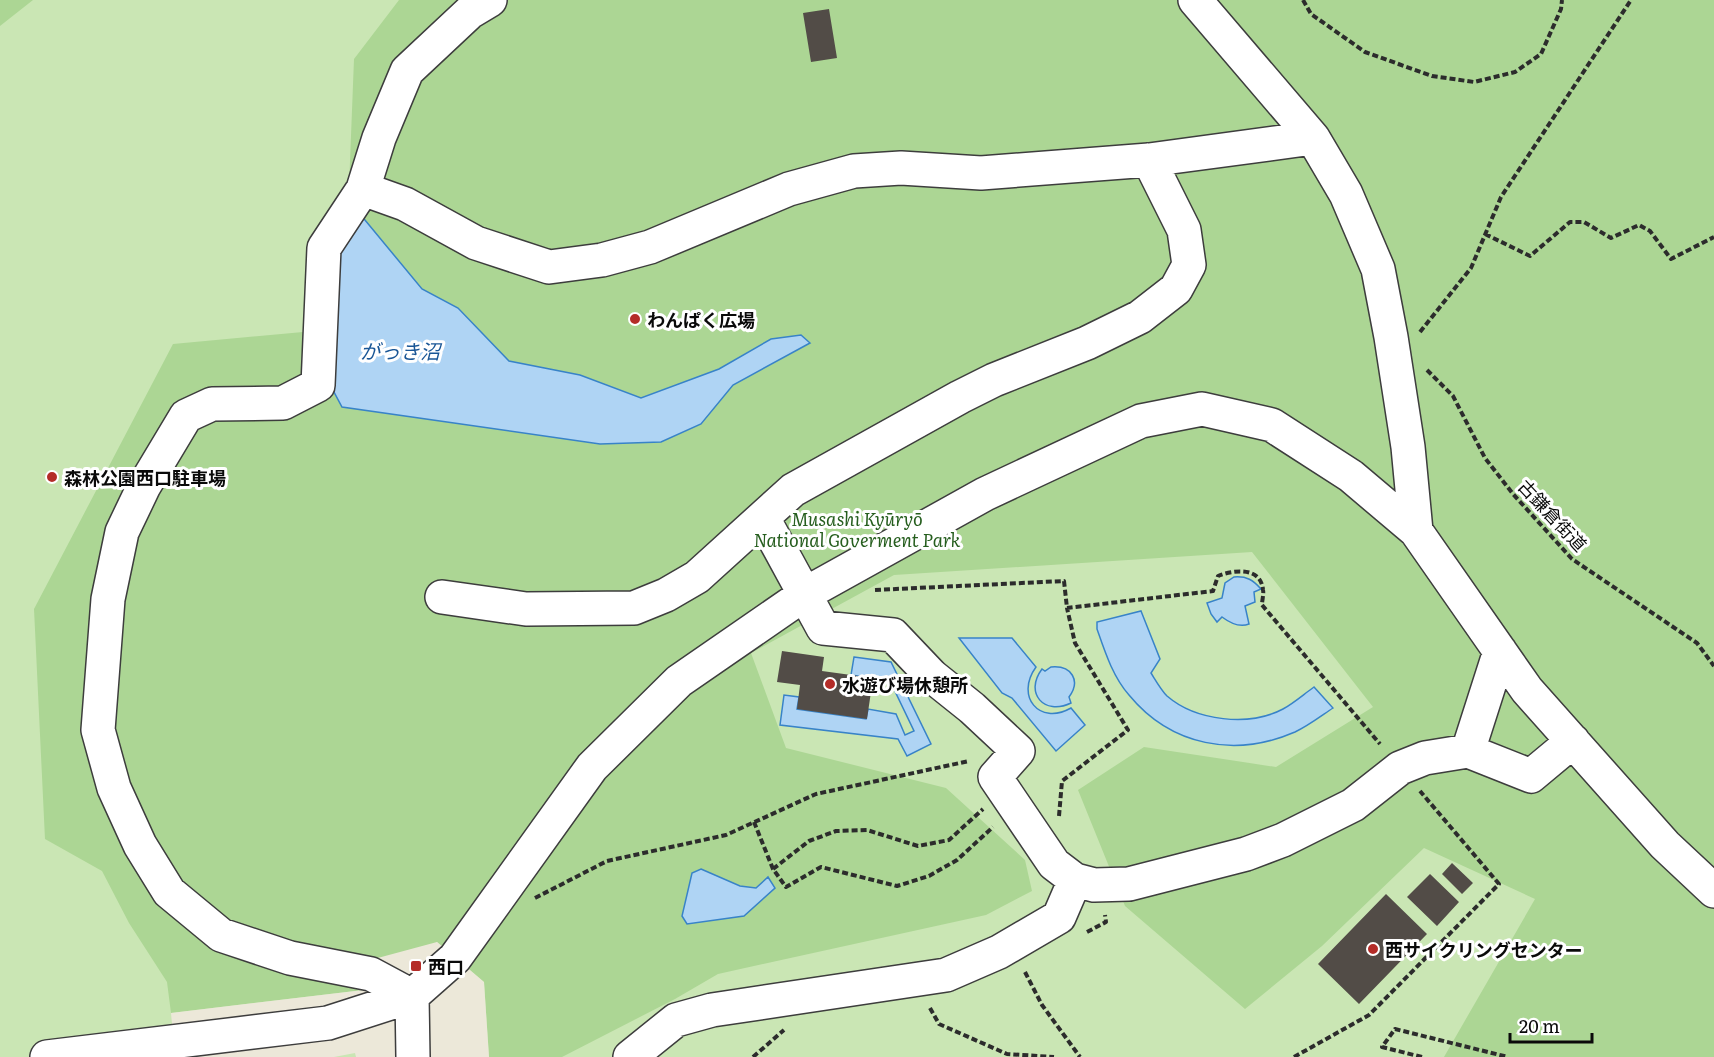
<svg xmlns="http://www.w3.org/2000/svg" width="1714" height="1057" viewBox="0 0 1714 1057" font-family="Literata,'Noto Sans JP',serif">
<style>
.green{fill:#cae6b4}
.forest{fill:#acd694}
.plaza{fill:#ece8d9}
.water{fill:#afd4f4;stroke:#3883c8;stroke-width:1.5}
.building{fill:#524c47}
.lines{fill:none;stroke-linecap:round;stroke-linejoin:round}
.minor-casing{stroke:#3d3d3d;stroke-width:36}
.path{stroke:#2c2c2c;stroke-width:4;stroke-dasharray:6 3;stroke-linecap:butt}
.minor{stroke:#fff;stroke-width:33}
.poi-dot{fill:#b42c28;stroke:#fff;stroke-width:2}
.labels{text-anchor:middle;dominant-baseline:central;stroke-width:6;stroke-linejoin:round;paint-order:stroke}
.poi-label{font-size:18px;font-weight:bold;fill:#0a0a0a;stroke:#fff;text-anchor:start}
.street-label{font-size:18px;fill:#0a0a0a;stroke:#fff}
.park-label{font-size:18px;font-style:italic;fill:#265e1e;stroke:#fff}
.water-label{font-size:20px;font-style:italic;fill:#195696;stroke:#fff}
</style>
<rect width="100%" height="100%" fill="#fefce8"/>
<path class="green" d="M0,0H1714V1057H0Z"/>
<path class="forest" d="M0,0H33L0,26Z
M399,0H1714V1057H1444L1535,899L1424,848L1322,946L1245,1009L1125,906L1078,790L1144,747L1276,767L1373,707L1252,552L894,575L751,653L786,748L946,788L1025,860L1032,891L986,915L718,974L675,999L562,1057H489L484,982L437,942L372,989L171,1013L167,982L129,923L102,871L45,839L34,609L173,344L303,332L342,407L600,444L661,442L701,424L733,385L810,343L771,339L719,369L641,398L580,375L509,361L458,308L422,289L360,214L349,187L354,59Z"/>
<path class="plaza" d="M437,942L484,982L489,1057H356L355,1053L334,1057H175L171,1013L372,989L374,959Z"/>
<path class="water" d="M360,214L422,289L458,308L509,361L580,375L641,398L719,369L771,339L801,335L810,343L733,385L701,424L661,442L600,444L342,407L334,392L337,256Z
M1234,577C1247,576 1253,580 1261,589L1254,592L1255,602L1245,606L1249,624C1239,628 1230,623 1222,617L1217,622L1211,614L1207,603L1222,598L1225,583Z
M1141,611L1160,659L1151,673C1156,681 1161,690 1167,696C1196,721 1249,727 1283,709C1294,703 1304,694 1314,687L1333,708C1321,716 1308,726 1295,732C1235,758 1171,746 1129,695C1113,677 1105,652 1097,629V622Z
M959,638H1012L1036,667C1015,696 1039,726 1071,708L1085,725L1056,751L1012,698L1002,693Z
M854,657L891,662L931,744L907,756L898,739L780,725L784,695L799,697L797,709L866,719L868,709L896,714L905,735L914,731L890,681L851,675Z
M1051,667C1072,665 1081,681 1069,697L1071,703C1044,716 1024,693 1042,669L1045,671Z
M701,869L740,886L756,888L768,877L775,888L744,916L687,924L682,916L692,873Z"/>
<path class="building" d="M829,9L837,58L811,62L803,13Z
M782,651L824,657L822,671L873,678L867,719L797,709L800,685L777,682Z
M1452,863L1473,883L1462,894L1442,874Z
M1430,874L1459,902L1437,926L1407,897Z
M1386,894L1427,934L1359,1004L1318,964Z"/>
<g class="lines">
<defs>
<path id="minor" d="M1195,0L1313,138L1346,194L1378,269L1391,337L1408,447L1416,531
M363,189L405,204L476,243L549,267L602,260L650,247L789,189L854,171L901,168L981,173L1149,160L1313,138
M763,518L823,628L893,635L932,676L972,708L1018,751L995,777L1054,864L1075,880L1094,885L1129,884L1246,854L1283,840L1353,805L1400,768L1425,758L1468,751L1531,776L1573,741
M442,597L526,609L634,608L666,595L697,577L793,490L960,397L994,380L1087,343L1140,317L1176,289L1189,265L1184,230L1149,160
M1468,751L1500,651
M412,996L371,974L290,958L221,935L169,892L140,845L114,788L98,730L108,599L122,532L144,486L186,416L212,404L283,403L318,385L324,248L363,189L379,138L407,71L470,12L490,0
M412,996L413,1057
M47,1057L328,1023L412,996L455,958L592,767L679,681L805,594L985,494L1141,421L1202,409L1272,425L1351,476L1416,531L1527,690L1665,845L1714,891
M630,1057L676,1020L712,1010L946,975L999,952L1059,917L1075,880"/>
</defs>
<use href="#minor" class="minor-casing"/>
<path class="path" d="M1303,0L1311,14L1365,52L1432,76L1474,82L1515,72L1541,54L1561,9L1562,0
M1485,234L1530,256L1570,222H1584L1611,238L1639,225L1650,231L1671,259L1714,237
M1420,332L1471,268L1501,197L1631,0
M1427,370L1453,396L1485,458L1513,494L1572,559L1697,643L1714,666
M875,590L1064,581L1067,608L1213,591L1218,576C1233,570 1261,566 1263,590C1264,594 1262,600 1262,605L1380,744
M1059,816L1062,781L1128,730L1075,643L1067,608
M754,822L773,869L786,887L821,867L897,886L929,876L957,860L993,827
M773,869L809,841L836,831L867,830L918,846L949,840L983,809
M535,898L607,861L726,835L816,794L969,761
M1087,932L1106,922L1105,915
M1025,972L1042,1005L1080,1057
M930,1008L939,1024L1007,1054L1054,1057
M753,1057L784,1030
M1294,1057L1369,1015L1499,884L1420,791
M1422,1057L1382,1047L1395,1029L1508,1057"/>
<use href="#minor" class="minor"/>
</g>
<g class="poi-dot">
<circle cx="635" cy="319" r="6"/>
<circle cx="52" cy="477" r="6"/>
<circle cx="830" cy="684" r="6"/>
<circle cx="1373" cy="949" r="6"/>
<rect x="410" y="960" width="12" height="12" rx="3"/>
</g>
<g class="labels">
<g class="poi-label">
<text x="647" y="319">わんぱく広場</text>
<text x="64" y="477">森林公園西口駐車場</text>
<text x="842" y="684">水遊び場休憩所</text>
<text x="1385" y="949">西サイクリングセンター</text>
<text x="428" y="966">西口</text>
</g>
<g class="street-label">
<text transform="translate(1553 515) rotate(47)">古鎌倉街道</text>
</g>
<g class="park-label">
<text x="857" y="518">Musashi Kyūryō<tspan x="857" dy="21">National Goverment Park</tspan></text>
</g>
<g class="water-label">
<text x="400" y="350">がっき沼</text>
</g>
</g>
<path d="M1510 1033v9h82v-9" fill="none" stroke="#0a0a0a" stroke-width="3"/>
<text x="1519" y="1033" font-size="18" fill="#0a0a0a" stroke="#ffffff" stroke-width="4.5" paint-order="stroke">20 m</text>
</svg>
